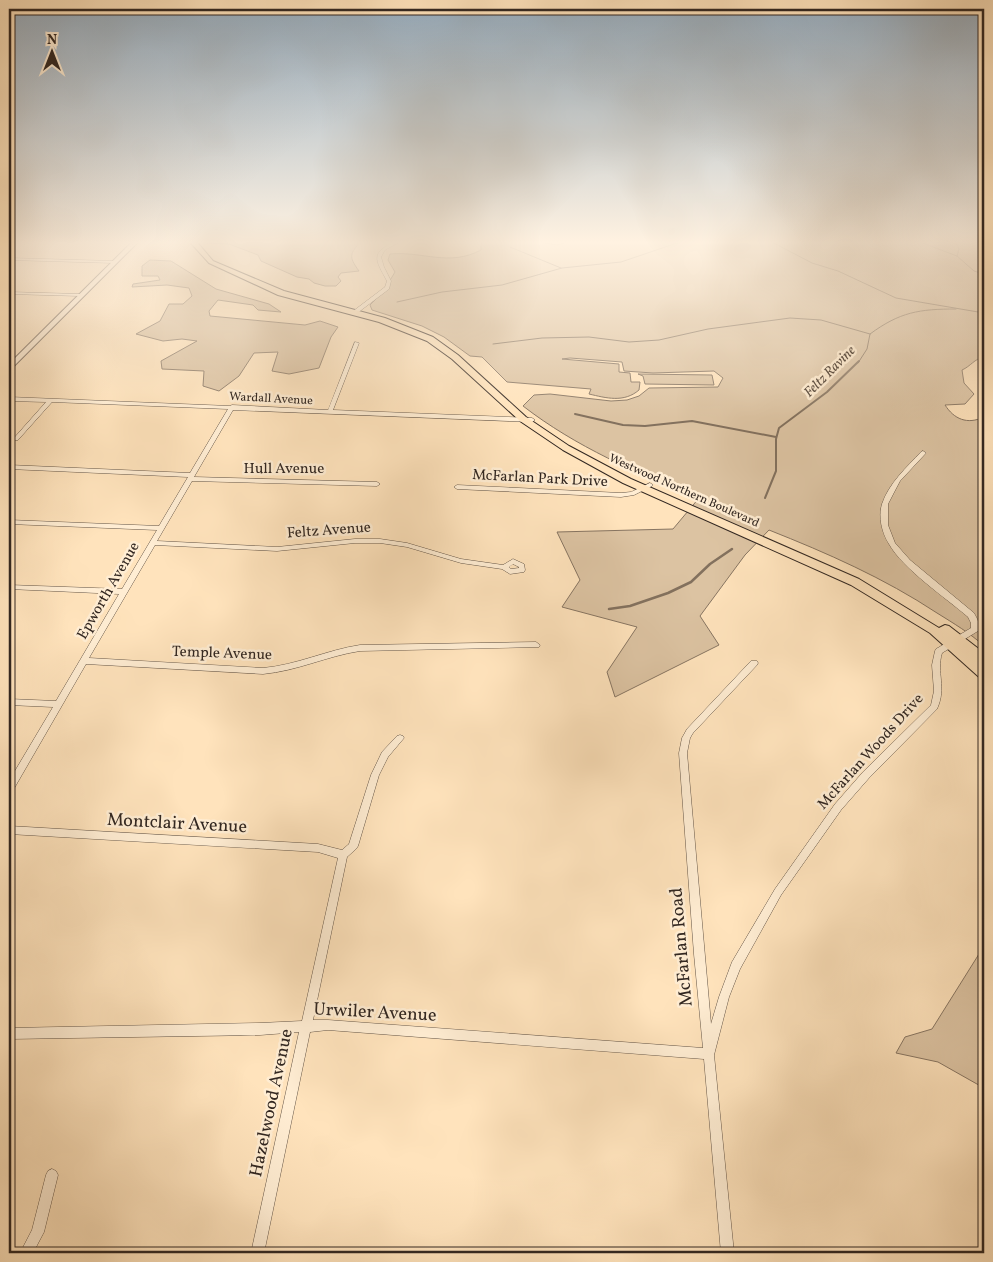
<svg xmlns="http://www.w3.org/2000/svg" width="993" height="1262" viewBox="0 0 993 1262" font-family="Vollkorn,serif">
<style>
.green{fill:#dcc3a2;stroke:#877562}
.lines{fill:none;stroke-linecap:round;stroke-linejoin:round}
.stream-far2{stroke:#83715e;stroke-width:1}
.stream-far1{stroke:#83715e;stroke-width:2}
.stream{stroke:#83715e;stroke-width:2.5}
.minor-casing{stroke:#655648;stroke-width:1}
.tertiary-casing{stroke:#655648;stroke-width:2}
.primary-casing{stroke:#322721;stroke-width:2}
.minor{fill:#ffedd3;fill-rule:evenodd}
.tertiary{fill:#ffedd3;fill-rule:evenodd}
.primary{fill:#ffe3bc;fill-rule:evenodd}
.labels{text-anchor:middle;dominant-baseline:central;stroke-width:5;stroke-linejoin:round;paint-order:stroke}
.far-street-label{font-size:12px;fill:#322721;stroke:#ffedd3}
.far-water-label{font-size:14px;font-style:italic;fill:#615245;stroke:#ffedd3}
.street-label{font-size:15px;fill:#322721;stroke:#ffedd3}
.near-street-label{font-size:18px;fill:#322721;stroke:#ffedd3}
</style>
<rect width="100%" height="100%" fill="#ffe3bc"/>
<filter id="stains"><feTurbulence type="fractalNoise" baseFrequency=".004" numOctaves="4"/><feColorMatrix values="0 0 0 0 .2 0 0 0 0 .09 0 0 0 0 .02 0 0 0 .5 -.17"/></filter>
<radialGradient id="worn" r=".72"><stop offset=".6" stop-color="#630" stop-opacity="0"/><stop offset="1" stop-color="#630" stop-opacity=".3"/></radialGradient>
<path class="green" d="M205,241H361C350,254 348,256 359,271L341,273L338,277L341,281L336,286H325L314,283L309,279L297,277L261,261L258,255L229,244L207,243Z
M481,241H534L557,245L570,241H984V357C974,359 971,366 962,370L964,383L974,394L965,404L945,405C954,419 967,425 984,417V646C970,633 953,623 937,613C884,578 827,553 769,530L745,555L700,616L719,645L615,697L607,672L637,627L562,607L580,580L557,532L673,529L699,498C637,473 576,447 523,406L534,395L550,394L611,401L627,400L639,396L649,388L718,387L723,378L714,371L653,373L624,371L622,362L570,358L562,359L619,364V372L630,373L631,382H640L639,390C624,403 606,398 589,394L591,389L507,382L482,357L470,356L444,337L422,326L372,310L370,305L383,292L395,272L388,260L390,254C423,251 449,267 481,250Z
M150,260L171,261L216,289L269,304L281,312L258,310L253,305L218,300L209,311L210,316L305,325L320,321L338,327L331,337L319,368L289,374L272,371L278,352L254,353L239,376L219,391L203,386L204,371L162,369L161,361L197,341L182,339L163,341L136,334L160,321L169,304H183L192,296L189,288L167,285L132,287L133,284L160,280L158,276H142V266Z
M638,374L712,375L714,385L645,384L643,376Z
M984,946V1088L938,1062L896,1053L905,1037L932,1029Z"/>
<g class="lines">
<path class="stream-far2" d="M770,241L812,263L838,271L896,298L984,313
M917,241L957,256L974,271L984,274
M955,241L959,249L957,256
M510,247L561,268
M397,302L442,292L502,285L562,268L621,262L683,241
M493,344L542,338L589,337L629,342L659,340L708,329L790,318L821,320L870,334
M858,363L867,349L870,334C900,312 919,309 956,309"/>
<path class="stream-far1" d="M575,414L623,425L645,426L692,421L776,437
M765,498L776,471V439L779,428L827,392L859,361"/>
<path class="stream" d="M609,609L630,606L668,593L691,582L710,564L732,549"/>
<defs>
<path id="minor" d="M396,241H401L385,250L381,257L384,267L391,281L389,289L356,314H352V312L385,287L387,281C375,259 370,253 396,241Z
M9,258L114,261L116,262L114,263L9,260Z
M9,292L80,294L82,295L80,296L9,294Z
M355,342L359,343L333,410L532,418L535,420L532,422L233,410L194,477L377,482L380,484L377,486L192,481L157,541L277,547L355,539H380L407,543L461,559L503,565L513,559L524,564L525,570L524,572L510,574L502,569L461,563L407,547L380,543H355L277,551L155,545L89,658L263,668C297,665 327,650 360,645L536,642L540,645L539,647L360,651C327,656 297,671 263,674L86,664L12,792L9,793V781L53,707L9,705V699L56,701L119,594L9,589V585L122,589L157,530L9,524V520L159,526L188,477L9,469V465L190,473L228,409L52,402L18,440H14V438L46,402L9,401V397L230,406L232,405L328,410ZM513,564L519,567V568L511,569L509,567Z
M923,451L926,453L900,481L888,504V525L895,543L910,560L974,613C977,619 981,624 978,631L942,653C936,673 947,687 937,709L869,778L841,810L781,895L740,969L729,997L714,1055L734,1253H721L704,1059L328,1030L310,1032L264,1253H251L299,1032L260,1035L9,1039V1028L260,1023L302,1021L338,858L318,852L9,834V826L318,844L342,850L349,844L371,775L382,752L397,736L400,735L403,736L404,738L388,757L379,775L358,846L356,849L347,857L313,1020H328L703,1048L694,954L679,753L682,738L687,729L751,661H757L758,663L757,665L693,733L690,738L687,753L711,1024L719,997L732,962L775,889L835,804L863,772L931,705L934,691L932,665L935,651L936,649L971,628V623L968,617C946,598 903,569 889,544C882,533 878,517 882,504C889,483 907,467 921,452Z
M650,483L653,485L652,486L634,495L621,497L457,489L454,487L457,485L621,493L631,492Z
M52,1169L56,1171L58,1175L44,1232L33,1253H20L32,1230L46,1175L48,1171Z"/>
<path id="tertiary" d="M133,241H139L11,369L9,370V364Z"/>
<path id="primary" d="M189,241H196L213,261L284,291L385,318L433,337L458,355L526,417L569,446L631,479L859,579L939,628L945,625L949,626L984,653V665L983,664L984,678L979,677L930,633L851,585L623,483L563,450L520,421L452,359L427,341L379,322L278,295L209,263Z"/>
</defs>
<use href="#minor" class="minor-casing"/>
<use href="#tertiary" class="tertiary-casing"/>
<use href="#primary" class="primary-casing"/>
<use href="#minor" class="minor"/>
<use href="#tertiary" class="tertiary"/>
<use href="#primary" class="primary"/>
</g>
<linearGradient id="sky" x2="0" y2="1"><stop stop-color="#95adc1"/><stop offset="0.58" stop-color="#fff2e1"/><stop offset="1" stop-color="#fff2e1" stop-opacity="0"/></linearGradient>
<rect width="993" height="418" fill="url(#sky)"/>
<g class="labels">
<g class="far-street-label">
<text transform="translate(271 399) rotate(3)">Wardall Avenue</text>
<text transform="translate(684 491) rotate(24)">Westwood Northern Boulevard</text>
</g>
<g class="far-water-label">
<text transform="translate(830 372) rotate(-45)">Feltz Ravine</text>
</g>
<g class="street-label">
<text x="284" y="469">Hull Avenue</text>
<text transform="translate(540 479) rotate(3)">McFarlan Park Drive</text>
<text transform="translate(329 531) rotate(-4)">Feltz Avenue</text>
<text transform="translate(109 591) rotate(-60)">Epworth Avenue</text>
<text transform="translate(222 654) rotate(2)">Temple Avenue</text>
<text transform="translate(871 752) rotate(-48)">McFarlan Woods Drive</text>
</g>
<g class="near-street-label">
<text transform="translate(177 824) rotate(3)">Montclair Avenue</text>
<text transform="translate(682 947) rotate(-95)">McFarlan Road</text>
<text transform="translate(375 1013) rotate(3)">Urwiler Avenue</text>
<text transform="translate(272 1103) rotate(-78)">Hazelwood Avenue</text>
</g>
</g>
<rect width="993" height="1262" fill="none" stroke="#ffe3bc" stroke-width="30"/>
<rect x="10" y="10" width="973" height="1242" fill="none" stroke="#322721" stroke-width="2.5"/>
<rect x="15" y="15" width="963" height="1232" fill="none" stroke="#322721"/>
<g transform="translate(52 52)" stroke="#ffedd3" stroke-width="4" paint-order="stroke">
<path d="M0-4L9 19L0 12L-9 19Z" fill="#322721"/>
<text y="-8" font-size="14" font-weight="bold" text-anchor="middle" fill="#322721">N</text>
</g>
<rect width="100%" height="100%" filter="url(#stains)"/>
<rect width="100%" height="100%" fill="url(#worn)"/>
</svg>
